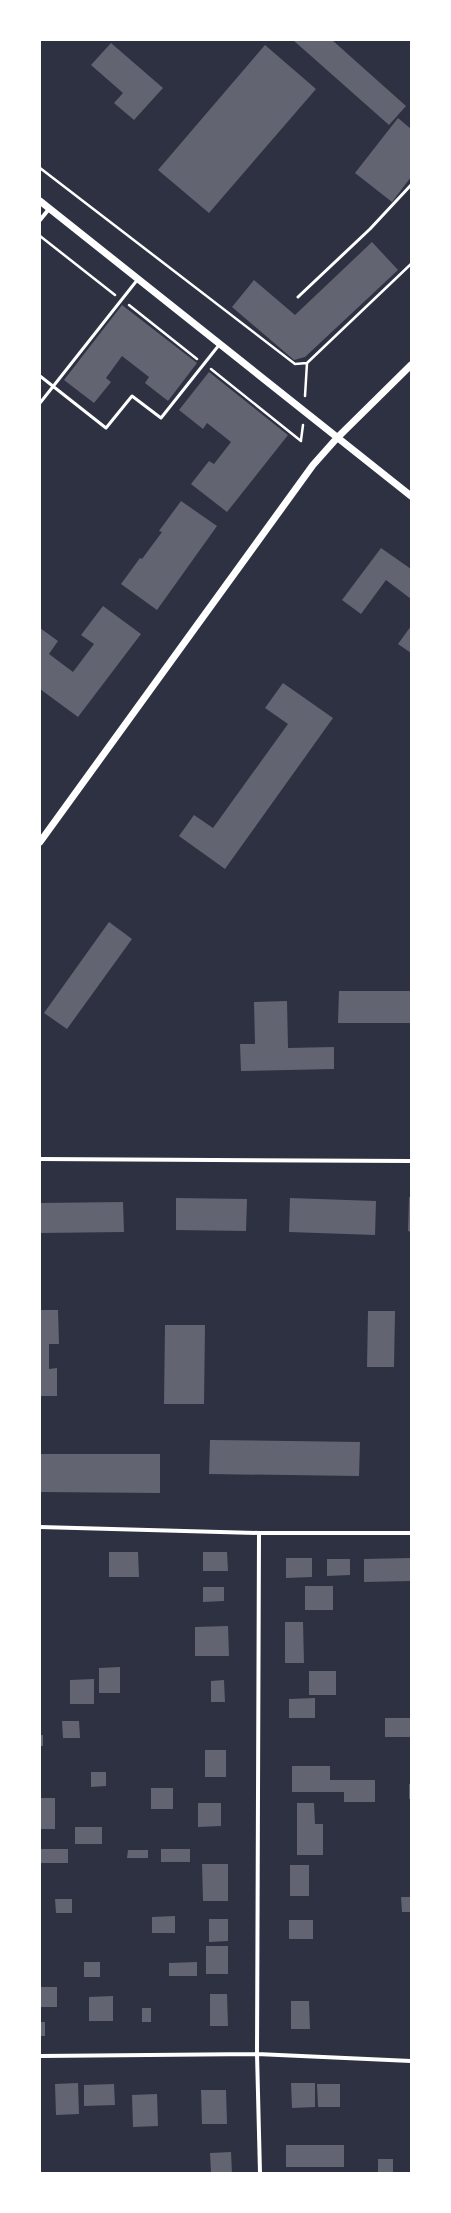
<svg xmlns="http://www.w3.org/2000/svg" width="451" height="2213" viewBox="0 0 451 2213" font-family="'Golos Text',sans-serif">
<style>
.building{fill:#626471}
.lines{fill:none;stroke-linecap:round;stroke-linejoin:round}
.path{stroke:#fff;stroke-width:2.5}
.service{stroke:#fff;stroke-width:3}
.minor{stroke:#fff;stroke-width:4}
.tertiary{stroke:#fff;stroke-width:7}
</style>
<rect width="100%" height="100%" fill="#2d3142"/>
<path class="building" d="M293,40H332L406,106L389,125Z
M111,43L163,88L134,120L114,103L123,93L91,65Z
M265,45L316,89L209,213L158,170Z
M398,118L411,129V177L392,202L355,173Z
M372,242L398,270L305,357L294,360L232,307L254,280L295,315Z
M122,305L197,363L168,401L145,383L149,377L122,356L106,378L111,382L94,403L64,380Z
M209,372L288,435L227,512L191,484L209,461L214,464L231,442L207,423L203,429L179,410Z
M181,501L217,526L157,610L121,584L140,558L142,559L162,532L159,531Z
M381,548L411,569V599L386,580L361,614L342,600Z
M103,606L141,634L78,717L40,689V628L58,641L49,654L73,672L94,644L81,635Z
M411,626V653L398,644Z
M283,683L333,718L225,869L179,836L194,815L213,828L288,724L265,708Z
M109,922L132,939L67,1029L44,1013Z
M339,991H411V1023H338Z
M287,1001L288,1048L334,1047V1069L241,1071L240,1044H255L254,1002Z
M409,1197H411V1232L408,1231Z
M176,1198L247,1199L246,1231L176,1230Z
M290,1198L376,1201L375,1235L289,1232Z
M123,1202L124,1232L41,1233L40,1203Z
M40,1310H58L59,1344H49V1369L57,1368V1396H40Z
M368,1311H395L394,1367H367Z
M165,1325H205L204,1404H164Z
M210,1440L360,1442L359,1476L209,1474Z
M40,1454H160V1493L40,1492Z
M109,1552H138L139,1577H109Z
M203,1552H227L228,1571H203Z
M286,1558H312V1577L286,1578Z
M411,1558V1581L364,1582V1559Z
M327,1559H350V1575L327,1576Z
M305,1586H333V1610H305Z
M203,1587H224V1601L203,1602Z
M285,1622H303L304,1663H285Z
M228,1626L229,1656H195V1627Z
M120,1667V1693H99V1668Z
M309,1671H336V1695H309Z
M94,1679V1704H70V1680Z
M224,1680L225,1702H211V1681Z
M315,1698V1718H289V1699Z
M385,1718H411V1737H385Z
M62,1721H79L80,1738H63Z
M40,1735H43V1746H40Z
M205,1750H226V1777H205Z
M292,1766H330V1780H375V1802H344V1792H292Z
M91,1772H106V1786L91,1787Z
M409,1784H411V1799H409Z
M151,1788H173V1809H151Z
M40,1798H55V1829H40Z
M198,1803H221V1826L198,1827Z
M297,1803H314L315,1824H323V1855H297Z
M75,1827H102V1844H75Z
M41,1849H68V1863H41Z
M161,1849H190V1862H161Z
M128,1850H148V1858H127Z
M202,1864H228V1901H203Z
M290,1865H309V1896H290Z
M401,1897H411V1912H402Z
M55,1899H72V1913H56Z
M175,1916V1933H152V1917Z
M209,1919H228V1941L209,1942Z
M289,1920H313V1939H289Z
M206,1946H228V1974H206Z
M84,1962H100V1977H84Z
M197,1962V1976H169V1963Z
M40,1987H57V2007H40Z
M210,1994H227L228,2026H210Z
M113,1996V2021H89V1997Z
M291,2001H309L310,2029H291Z
M142,2008H151V2022H142Z
M40,2022H45V2036H40Z
M78,2083L79,2114L56,2115L55,2084Z
M291,2083H315V2107L292,2108Z
M114,2084L115,2105L84,2106V2085Z
M317,2084H340V2107H318Z
M201,2090H226L227,2124H202Z
M157,2094L158,2126L133,2127L132,2095Z
M286,2145H344V2167H286Z
M231,2152L232,2173H211L210,2153Z
M378,2159H393V2173H378Z"/>
<g class="lines">
<path class="path" d="M40,168L295,364L307,363
M40,236L115,295
M129,305L197,359
M211,369L301,441
M305,396L307,363L411,264
M301,440L303,425"/>
<path class="service" d="M298,297L370,229L411,185
M40,376L106,428L132,396L161,418L219,345
M40,403L138,279"/>
<path class="minor" d="M40,220L49,209
M40,1159L411,1161
M40,1527L259,1533H411
M259,1533L257,2054L260,2173
M40,2056L257,2054L411,2061"/>
<path class="tertiary" d="M40,201L411,496
M40,842L313,465L337,438L411,365"/>
</g>
<rect width="451" height="2213" fill="none" stroke="#ffffff" stroke-width="82"/>
</svg>
